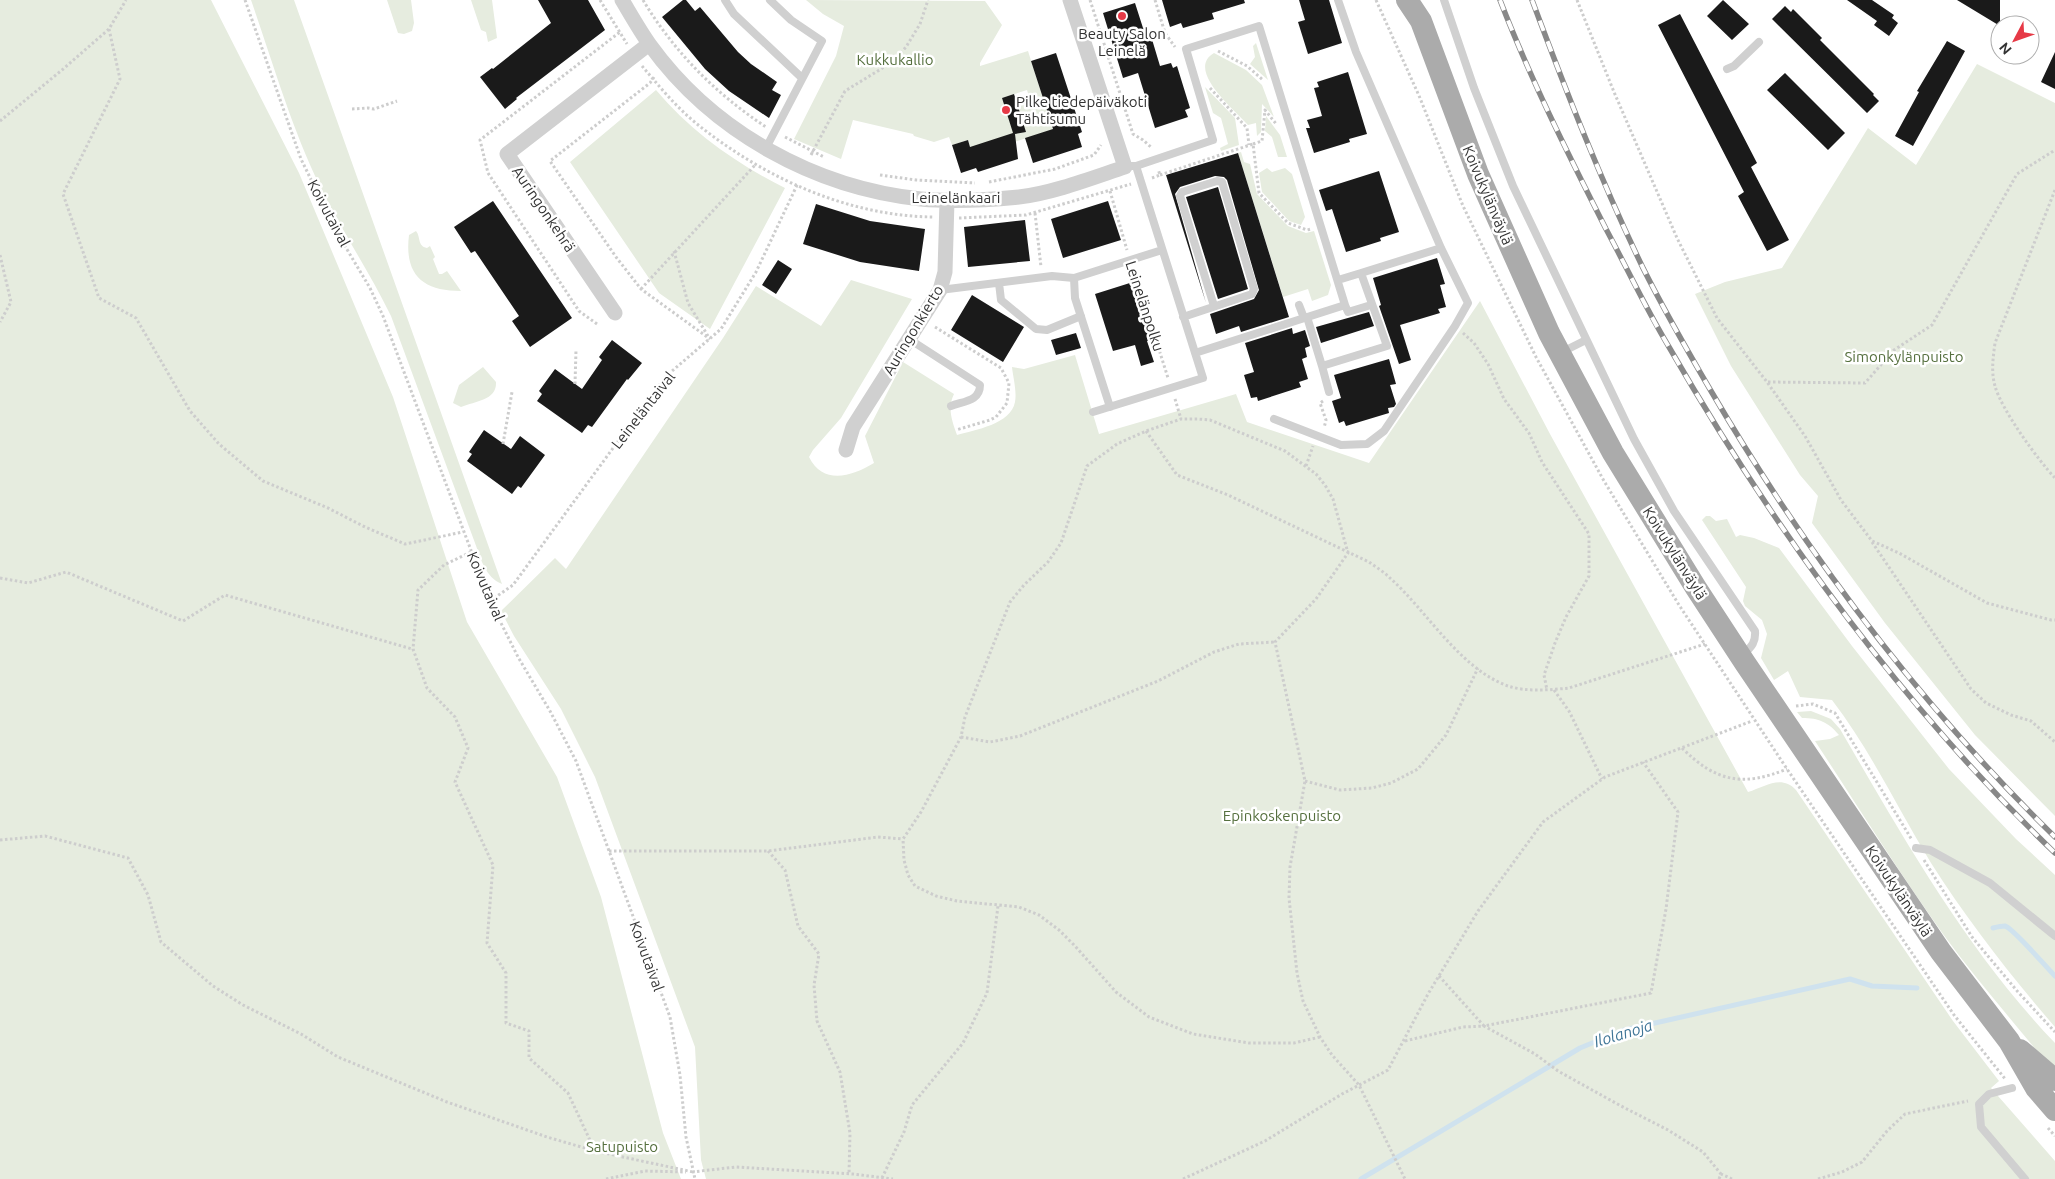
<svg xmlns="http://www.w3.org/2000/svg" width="2055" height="1179" viewBox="0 0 2055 1179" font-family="Ubuntu,sans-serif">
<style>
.green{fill:#e6ecdf;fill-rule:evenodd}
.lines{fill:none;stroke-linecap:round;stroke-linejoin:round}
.stream{stroke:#cfe2ee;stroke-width:5}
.building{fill:#1a1a1a}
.path{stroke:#cdcdcd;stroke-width:3;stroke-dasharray:2.5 2.5;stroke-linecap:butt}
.lane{stroke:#d0d0d0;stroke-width:8}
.street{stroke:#d0d0d0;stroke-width:15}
.primary{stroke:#ababab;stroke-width:22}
.rail-casing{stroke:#888;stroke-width:5.5}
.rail{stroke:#fff;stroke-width:4;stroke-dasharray:11;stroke-linecap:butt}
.poi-dot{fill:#e63946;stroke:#fff;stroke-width:2}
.labels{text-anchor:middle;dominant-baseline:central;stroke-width:5;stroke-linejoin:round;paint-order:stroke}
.poi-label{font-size:15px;fill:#333;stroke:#fff}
.park-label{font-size:15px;fill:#56703f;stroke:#fff}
.street-label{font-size:15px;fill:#333;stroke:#fff}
.water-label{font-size:16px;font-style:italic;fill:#3f7597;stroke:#fff}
</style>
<rect width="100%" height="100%" fill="#fff"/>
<path class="green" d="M0,0H211L299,173L393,397L467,622L557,777L601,897L663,1133L681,1179H0Z
M251,0H294L502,584C485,577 481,559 475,543L391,316C369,271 341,230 320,186C292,129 272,60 251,0Z
M387,0H411L414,23L412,31L404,34L398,33Z
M471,0H492L497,38L488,42L486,32L481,30Z
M806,0L985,1L1002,25L980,63V66L1028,51L1054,133L1039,134L999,147H970L968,140L952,145L949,137L934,142L914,136L913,134L853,120L841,159L794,139L836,56L844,26L823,14ZM1027,90L1030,100L1017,104L1010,122L1002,98Z
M1256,43L1268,80L1250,64L1255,57L1253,46Z
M1214,53L1246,70L1262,85L1274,117L1262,104L1261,132L1257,136L1256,123L1248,125C1235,110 1185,70 1214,53Z
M1977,64L2055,103V816L1975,735L1885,623L1812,523L1818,496L1800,475L1731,366L1695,294L1725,282L1782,268L1868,128L1916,165Z
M1205,87L1235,118L1239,145L1221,151L1220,148L1228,144L1221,118L1213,113Z
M656,90C691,132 737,164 785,188L710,329L659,293L570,162Z
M1266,116L1280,135L1287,157H1278L1272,137L1265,131Z
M1241,152L1244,162L1250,164L1257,194L1288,226L1306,233L1314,231L1331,285L1328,295L1312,301L1308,289L1283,297L1238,153Z
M1267,168L1272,172L1285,168L1292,174L1305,217L1301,225L1289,221L1262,192L1259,173Z
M416,231C421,237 417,246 427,248L430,246L435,257L433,259L439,274H442L447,271L461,291C423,291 404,275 409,235Z
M851,280L912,299L841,418L813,450L809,457C823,485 851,477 874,463L865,436L903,362L954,394C947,408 952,421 957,435C975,430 1011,424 1015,402C1017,391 1013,377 1012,367L1024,369L1075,355L1099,434L1236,394L1247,422L1369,463L1480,301L1550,434L1748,792C1765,787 1781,774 1796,790L1953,1021L1999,1081L1991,1088L2055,1161V1179H706L701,1160L695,1047L595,777L561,709L514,636L501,611L555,558L566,569L723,338L756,286L821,326Z
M483,367L496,382C497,400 476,401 461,407L453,403L459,385Z
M1706,516H1710L1716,521L1727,519L1736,537L1740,535L1754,538L1779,548L1852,646L1949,769L2016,839L2055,875V1027C2010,975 1968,921 1931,863C1898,809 1871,751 1832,700L1800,697L1788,671L1774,680L1761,658L1767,634L1762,620L1745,606L1743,601L1746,587L1702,520Z
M1811,711L1831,719L1840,729C1904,839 1967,951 2055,1043V1073C2018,1027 1978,982 1943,934C1898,871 1857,805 1815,741L1830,739L1839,735C1828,722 1819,718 1802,718L1797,712Z"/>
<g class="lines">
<path class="stream" d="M1993,928C1997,927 2002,926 2005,926C2013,928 2046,967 2055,976
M1361,1179L1580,1048L1624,1030L1850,979L1872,986L1917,988"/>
</g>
<path class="building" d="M538,0H588L605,30L516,98L517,99L505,109L480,77L492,68L493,69L551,23Z
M683,0H686L695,11L700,7L738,52L751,64L777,82L772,90L781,95L769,118L729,91L705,69L662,17Z
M1162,0H1244L1245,3L1212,13L1214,19L1183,28L1181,23L1170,27Z
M1299,0H1329L1342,43L1308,54L1298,22L1305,20Z
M1723,0L1749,24L1732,40L1707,16Z
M1847,0H1872L1894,15L1892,18L1898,23L1889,36L1874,25L1877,21Z
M1957,0H2000V26Z
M1135,3L1143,28L1148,26L1160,66L1171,63L1173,68L1177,66L1190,108L1185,110L1188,117L1155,128L1138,73L1123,78L1103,13Z
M1785,6L1791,12L1793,9L1822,38L1820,40L1874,94L1873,95L1879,101L1867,113L1772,19Z
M1680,14L1757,163L1751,167L1789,240L1767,251L1738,196L1744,192L1658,25Z
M1947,41L1965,51L1913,146L1895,136L1919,92L1917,91Z
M2055,52V89L2041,82Z
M1056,53L1082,132L1078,134L1082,147L1033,163L1025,138L1053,129L1031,61Z
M1348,72L1367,134L1349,139L1350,142L1314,153L1306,128H1310L1307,120L1322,116L1314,88L1319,87L1317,82Z
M1785,73L1845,133L1828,150L1767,90Z
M1014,94L1026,132L1015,134L1018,159L978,172L976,168L961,173L952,145L968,140L970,147L1013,133L1002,98Z
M1238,153L1289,317L1241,332L1239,326L1216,334L1210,314L1254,299L1259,290L1227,180L1224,177L1215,176L1180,187L1175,194L1206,303L1166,175Z
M1379,171L1399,232L1380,238L1381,241L1346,252L1332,209L1326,211L1319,190Z
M1218,187L1248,289L1218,299L1186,197Z
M493,201L572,318L530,347L512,321L519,316L475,251L471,253L454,227Z
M1108,201L1121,240L1063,258L1051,219Z
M816,204L870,221L925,229L919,271L860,262L803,244Z
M1025,220L1030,261L968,267L964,227Z
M1437,258L1445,284L1440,285L1446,307L1438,309L1440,313L1400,325L1411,360L1399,364L1379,306L1381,305L1373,278Z
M778,260L792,269L776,294L762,285Z
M1133,282L1151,340L1147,341L1154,362L1141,366L1135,345L1113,351L1095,294Z
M972,295L1024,327L1003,362L951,330Z
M1369,312L1374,326L1321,343L1316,327Z
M1292,328L1293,334L1305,330L1310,346L1305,348L1307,357L1302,359L1308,379L1299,382L1301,387L1258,401L1257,397L1251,398L1244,375L1254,372L1245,343Z
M1076,333L1081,348L1056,355L1051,340Z
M612,340L642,363L628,380L627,379L592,427L588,425L582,433L537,401L542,394L539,391L555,369L582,389L602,360L599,357Z
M1389,359L1396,384L1390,385L1396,404L1394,407L1388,408L1389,413L1346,426L1344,421L1339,423L1332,401L1341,398L1334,375Z
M484,430L511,449L520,436L545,455L521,488L518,486L512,494L467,461L472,454L469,452Z"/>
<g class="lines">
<path class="path" d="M245,0L301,159L336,231L370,288L383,316L490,601L518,657L550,711L576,761L670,1017L680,1075L686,1137L695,1179
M600,0L627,44
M643,0C674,52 716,94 766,127
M1090,0L1133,134L1143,140L1152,148
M1155,0L1165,33L1175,47
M1376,0L1420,98L1463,206L1536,357L1604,481L1679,605L1787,769L1954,1015L2006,1080
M1577,0L1614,92L1677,238L1717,318L1767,382L1805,436L1841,500L1872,541L1899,553L1987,603L2051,620H2055
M109,29L120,79L63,194L99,298L136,318L190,411L219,444L263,481L328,508L365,527L405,544L463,532
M1218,51L1247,66L1263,80
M642,66C659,86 676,107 697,124C763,177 847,216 933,217
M654,77L650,83L550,161L616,257L641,289L710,339
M1210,88L1247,128L1249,145
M352,109L368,108L374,109L397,101
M0,121L62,70L109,29L126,0
M785,137L824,157
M1253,144L1262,141L1265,110L1277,125
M811,155L845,91L881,69L897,57L906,47L920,24L928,0
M880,175L916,180L975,183
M1160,175L1253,144L1259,193L1288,223L1307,230L1311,229
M1152,178L1160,175L1158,169
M989,182L1055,169L1094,155L1101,145
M2055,190L1995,343C1993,358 1991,372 1995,386C2001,409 2038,460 2055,478
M1110,191L1127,250
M1035,213L1041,267
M959,218L1026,215L1131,184
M674,251L688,303L708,336
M0,255L11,302L0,322
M1134,270L1168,378
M641,289L756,164
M597,324L579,311L488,173L480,140L620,32
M935,327L1001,368L1009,383L1007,403L996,417L990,420L956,430
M1463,333L1474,343L1488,364L1504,399L1529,433L1542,462L1589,534V576L1566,617L1555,643L1544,675L1547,690
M1768,382L1865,383L1894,350L1932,325L2017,174L2055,150
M575,384L576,350
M1175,399L1181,419
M1323,401L1320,403L1326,420L1324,428
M1146,431L1177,475L1228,495L1369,562C1376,567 1384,572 1390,578C1427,611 1460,669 1508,686C1526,692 1550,690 1569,688L1705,644
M503,444L512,392
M1306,466L1313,446
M1872,542L1971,689L1986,703L2011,715L2031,721L2055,742
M471,552L444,565L418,590L413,649L427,688L455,717L468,748L455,782L493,865L487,943L506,973V1023L529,1031V1058L568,1093L595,1151
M0,578L28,583L66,572L183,621L225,595L412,649
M490,601L513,585L665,377L721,329L756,272L798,183
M1554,690L1569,711L1602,779
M1796,706L1813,704L1835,713L1912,840
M961,737L990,742L1020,736L1158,681L1214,652L1239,644L1275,642
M1682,748C1716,782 1743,787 1787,769
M1305,781L1340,790L1372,788L1391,783L1418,769L1446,735L1478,668
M0,840L45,836L128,858L148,895L161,942L213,986L243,1005L301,1034L338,1057L447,1102L547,1137L595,1151L693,1172
M609,851H768L878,837L903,839
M768,851L785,870L798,926L819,954L814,985L817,1021L840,1072L850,1133L849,1174
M1924,860L1972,937L2018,992L2055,1032
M1439,976L1484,1026L1651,993L1666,909L1678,812L1643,762
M1320,1037L1294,1043H1249L1193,1034L1149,1017L1116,992L1075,946L1059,930L1039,915L1019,907L957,901L936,896L915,886L908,875L904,860L903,839L921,812L961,737L965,717L1010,602L1024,585L1048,562L1061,543L1087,466L1117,444L1146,431L1181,419H1198L1210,420L1285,451L1316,474L1325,485L1333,499L1348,553L1316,599L1275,642L1305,781L1290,867L1289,898L1297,973L1303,1001L1320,1037L1332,1055L1359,1085L1405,1179
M1405,1041L1463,1027L1484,1026L1535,1054L1558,1071L1621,1106L1668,1130L1703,1152L1721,1174
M2048,1128L2055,1136
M692,1172L736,1167L853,1174L893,1179
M882,1178L904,1132L912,1105L963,1043L987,993L998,906
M606,1179L645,1171L686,1172
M1183,1179L1265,1141L1342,1094L1388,1070L1428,994L1478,911L1543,822L1605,777L1752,721
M1719,1179L1721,1174L1732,1179
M1818,1179L1842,1172L1862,1162L1887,1131L1905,1114L1968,1101"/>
<path class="lane" d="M725,0L734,14L802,78
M1444,0L1474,88L1513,186L1634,439L1674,511L1755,631C1756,643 1751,647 1743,655
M1727,69L1734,66L1759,42
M766,148L822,41L791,20L770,0
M1136,166L1213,140L1186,49L1259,26L1345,305L1195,353
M1361,273L1441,248
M1074,278L1075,298L1110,407
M999,283L1001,300L1036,329L1047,330L1081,316
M940,290L1052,276L1074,278L1162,250
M1299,305L1304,318
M1345,305L1348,312L1371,305
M1183,317L1252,294L1254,289L1222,182L1217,181L1182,192L1180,196L1214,306
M1307,317L1322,366L1387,346L1361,273L1338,280
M909,339L980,385C980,401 964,401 951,406
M1562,352L1586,340
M1322,366L1329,392
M1093,412L1203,378L1136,166H1131
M1274,419L1341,445L1367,444L1384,431L1455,326L1468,303L1441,248L1356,52L1338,0
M1916,848L1930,850L1990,883L2055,936
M2012,1088L1989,1094L1979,1104L1981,1127L2025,1179"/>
<path class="street" d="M622,0C631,15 640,31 650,45C713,132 815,188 921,199C953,202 988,200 1019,197C1053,193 1092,178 1125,167L1070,0
M615,313L507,154L649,44
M846,450L853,427L940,290L945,272L947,200"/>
<path class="primary" d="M1407,0L1421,21L1478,174L1549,333L1613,453L1696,588L1745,663L1941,952L2009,1041L2036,1088L2055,1110
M2020,1050L2055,1080"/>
<defs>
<path id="rail" d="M1500,0C1530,78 1568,154 1606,229C1627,268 1646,309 1669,347C1775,531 1902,706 2055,853
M1532,0C1566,91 1601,181 1643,268C1664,310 1687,350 1711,391C1806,553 1920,705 2055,837"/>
</defs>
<use href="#rail" class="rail-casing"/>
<use href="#rail" class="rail"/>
</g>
<g class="poi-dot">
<circle cx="1122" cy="16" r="5"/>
<circle cx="1006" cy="110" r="5"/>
</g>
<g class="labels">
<g class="poi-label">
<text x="1122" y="33">Beauty Salon<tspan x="1122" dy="17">Leinelä</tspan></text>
<text x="1016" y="101" text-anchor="start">Pilke tiedepäiväkoti<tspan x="1016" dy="17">Tähtisumu</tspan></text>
</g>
<g class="park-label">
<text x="895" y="59">Kukkukallio</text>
<text x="1904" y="356">Simonkylänpuisto</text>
<text x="1282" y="815">Epinkoskenpuisto</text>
<text x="622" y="1146">Satupuisto</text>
</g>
<g class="street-label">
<text transform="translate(1488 195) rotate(67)">Koivukylänväylä</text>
<text x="956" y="197">Leinelänkaari</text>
<text transform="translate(544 209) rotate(56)">Auringonkehrä</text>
<text transform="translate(329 213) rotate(62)">Koivutaival</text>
<text transform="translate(1145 306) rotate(72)">Leinelänpolku</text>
<text transform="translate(913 330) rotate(-59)">Auringonkierto</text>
<text transform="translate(643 410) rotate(-52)">Leineläntaival</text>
<text transform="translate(1675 553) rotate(58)">Koivukylänväylä</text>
<text transform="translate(486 586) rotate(67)">Koivutaival</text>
<text transform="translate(1899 891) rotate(56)">Koivukylänväylä</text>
<text transform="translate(647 956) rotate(70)">Koivutaival</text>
</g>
<g class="water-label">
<text transform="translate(1623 1033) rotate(-17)">Ilolanoja</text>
</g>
</g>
<g transform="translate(2015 40) rotate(229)"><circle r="24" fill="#ffffff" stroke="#adadad"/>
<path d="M0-4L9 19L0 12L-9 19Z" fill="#e63946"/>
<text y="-8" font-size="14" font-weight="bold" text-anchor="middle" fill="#333333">N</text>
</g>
</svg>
